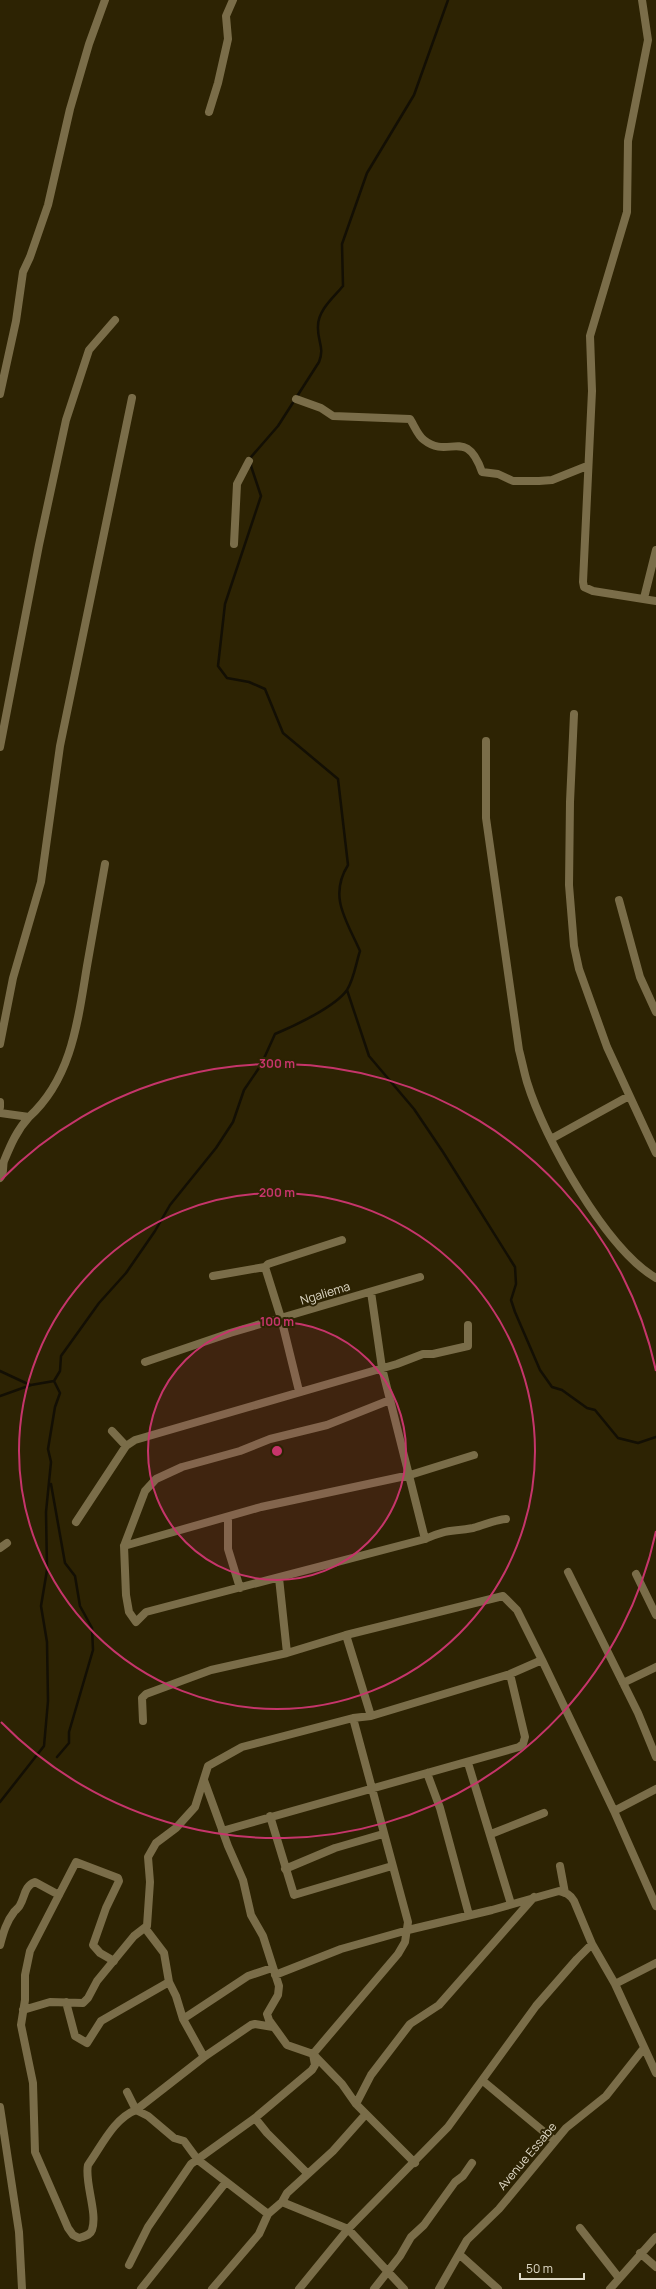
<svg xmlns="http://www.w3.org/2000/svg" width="656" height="2289" viewBox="0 0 656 2289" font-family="Manrope,sans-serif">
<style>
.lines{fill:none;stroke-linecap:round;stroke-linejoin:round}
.stream{stroke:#130f04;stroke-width:2.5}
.street{stroke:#7a6d49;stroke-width:8}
.ring{fill:none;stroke:#c6356b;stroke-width:2}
.labels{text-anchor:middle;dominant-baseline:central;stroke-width:4;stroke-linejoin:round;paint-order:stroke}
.street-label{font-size:12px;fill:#e0dac8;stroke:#2d2303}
.centre{fill:#c6356b;stroke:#2d2303;stroke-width:2}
.ring-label{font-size:12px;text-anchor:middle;font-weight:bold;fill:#c6356b;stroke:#2d2303;stroke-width:4;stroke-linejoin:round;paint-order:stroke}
</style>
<rect width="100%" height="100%" fill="#2d2303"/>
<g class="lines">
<path class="stream" d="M347,990L369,1056L414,1109L443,1152L515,1267L516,1284L511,1300L515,1312L540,1370L552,1387L562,1390L587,1408L595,1410L618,1438L638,1443L656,1437
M0,1371L30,1385
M54,1381L60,1371L61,1356L99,1303L126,1273L155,1231L170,1205L216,1148L233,1122L244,1090L261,1065L275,1034C294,1026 335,1007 347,990C354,979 356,963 360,951C347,921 328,897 348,865L338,779L283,733L265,689L249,682L227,678L218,666L225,604L261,496L251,466V457L278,426L319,362C325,347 317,341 318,326C318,310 334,297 343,286L342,244L367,173L414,95L448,0
M0,1396L31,1385L54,1381
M51,1484L65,1563L75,1576L80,1606L92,1628L93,1650L69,1732V1743L57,1757
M0,1802L44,1746L48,1701L47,1642L41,1606L47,1570L46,1512L51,1462L48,1449L55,1407L60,1393L54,1381"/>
<path class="street" d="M642,0L648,40L628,141L627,212L590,336L592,391L583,582L584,587L593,591L656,601
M209,112L218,83L228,39L226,16L233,0
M0,394L16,321L23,272L30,257L48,205L70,109L89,44L105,0
M296,399L321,408L333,416L410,419C414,425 418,436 424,440C449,460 466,426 482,472L498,474L513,481H539L552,480L587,466
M234,544L237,484L249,461
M644,598L656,550
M574,714L570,802L569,885L574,946L579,969L607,1047L656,1153
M486,741V818L519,1050C522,1061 524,1072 527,1082C544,1138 606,1249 656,1278
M0,747L39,545L66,420L89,350L115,320
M619,900L640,977L656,1012
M0,1044L13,978L41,882L60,746L132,398
M0,1102V1107
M0,1113L29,1117C72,1078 78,1020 87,966C93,932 99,898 105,864
M551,1139L629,1096
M0,1178C5,1172 2,1167 4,1161C11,1144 17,1130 29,1117
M213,1276L265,1267
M371,1292L382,1368L425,1539
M145,1362L230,1333L420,1277
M299,1391L281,1318L265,1267L268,1264L342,1240
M390,1400L327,1425L270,1439L240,1451L182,1467L156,1479L145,1491L124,1546L126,1595L129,1612L136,1622L146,1612L425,1539C446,1529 452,1532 473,1528C485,1525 494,1520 506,1519
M112,1431L126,1446L135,1440L397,1364L423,1354H433L468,1346V1325
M228,1518V1549L240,1588
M76,1522L126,1446
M124,1546L261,1507L410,1475L474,1455
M0,1548L7,1543
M568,1572L638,1713L656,1757
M636,1574L656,1615
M279,1578L287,1653
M346,1635L503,1596L517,1610L542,1660
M510,1674L542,1660L614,1811L656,1906
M623,1683L656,1667
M143,1721L142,1698L146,1694L211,1670L287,1653L346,1635L371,1716
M468,1763L511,1904
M427,1773L440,1808L469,1915
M204,1780L228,1846L243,1880L251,1915L263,1936L279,1986L278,1995L267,2014L269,2020L287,2045L313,2054L342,2084L356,2104
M614,1811L656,1789
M270,1816L294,1895L392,1866
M491,1834L544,1813
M560,1866L565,1893
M285,1869L335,1848L383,1834
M145,1928L164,1953L169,1982L176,1996L183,2019L204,2057
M0,1945C3,1934 6,1922 14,1912C15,1910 19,1908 20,1905C25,1897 24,1886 35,1882L59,1895
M114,1961L100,1953L93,1945L106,1908L119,1881L118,1878L76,1862L30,1951L25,1975V2000L21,2025L33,2083L35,2152L68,2228L73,2235L79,2238C84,2236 90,2236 92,2230C98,2213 84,2181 88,2165C101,2147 114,2118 136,2110L204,2057L251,2025L255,2024L273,2027
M275,1975L341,1949L408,1930L492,1910L559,1891C566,1893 570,1894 574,1901L592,1944L615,1984L656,2073
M615,1984L656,1963
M66,2002L75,2036L87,2043L101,2021L169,1982
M23,2010L50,2002L83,2003L88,1998L97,1981L134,1936L147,1926L150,1882L148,1857L156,1843L176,1828L195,1807L208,1766L242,1747L353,1718L371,1716L510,1674L525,1737L523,1744L519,1747L222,1831
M183,2019L248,1976L272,1968
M483,2081L555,2141
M127,2092L136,2110L148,2116L174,2138L184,2141L198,2160L268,2214
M0,2107L19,2232L22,2289
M255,2118L267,2133L308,2174
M415,2163L356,2104L371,2075L410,2024L439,2005L534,1897
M282,2202L348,2229L404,2289
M580,2228L619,2278
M640,2253L656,2267
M459,2254L498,2289
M129,2265L148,2227L191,2164L255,2118L312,2070L315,2065L313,2054L398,1954L405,1942L408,1922L353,1718
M141,2289L226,2182
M212,2289L259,2234L268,2214L282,2202L287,2193L333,2151L365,2115
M299,2289L348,2229L448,2127L536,2006L577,1959L592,1944
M374,2289L400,2256L411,2237L424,2225L455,2182L463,2176L472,2163
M439,2289L467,2240L499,2209L566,2128L606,2096L644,2048
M610,2289L656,2237"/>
</g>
<circle cx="277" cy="1451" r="129" fill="#c6356b" fill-opacity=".12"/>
<g class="ring">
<circle cx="277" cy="1451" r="129"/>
<circle cx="277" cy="1451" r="258"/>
<path d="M656 1531A387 387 0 0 1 1 1722M1 1180A387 387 0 0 1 656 1371"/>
</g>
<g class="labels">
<g class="street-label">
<text transform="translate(325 1293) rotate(-17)">Ngaliema</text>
<text transform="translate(527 2156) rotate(-50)">Avenue Essabe</text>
</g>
</g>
<circle cx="277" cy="1451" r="6" class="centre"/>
<g class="ring-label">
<text x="277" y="1068">300 m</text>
<text x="277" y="1197">200 m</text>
<text x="277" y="1326">100 m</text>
</g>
<path d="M520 2273v6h64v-6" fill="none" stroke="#e0dac8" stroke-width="2"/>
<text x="526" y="2273" font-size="12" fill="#e0dac8" stroke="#2d2303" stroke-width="3" paint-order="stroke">50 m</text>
</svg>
